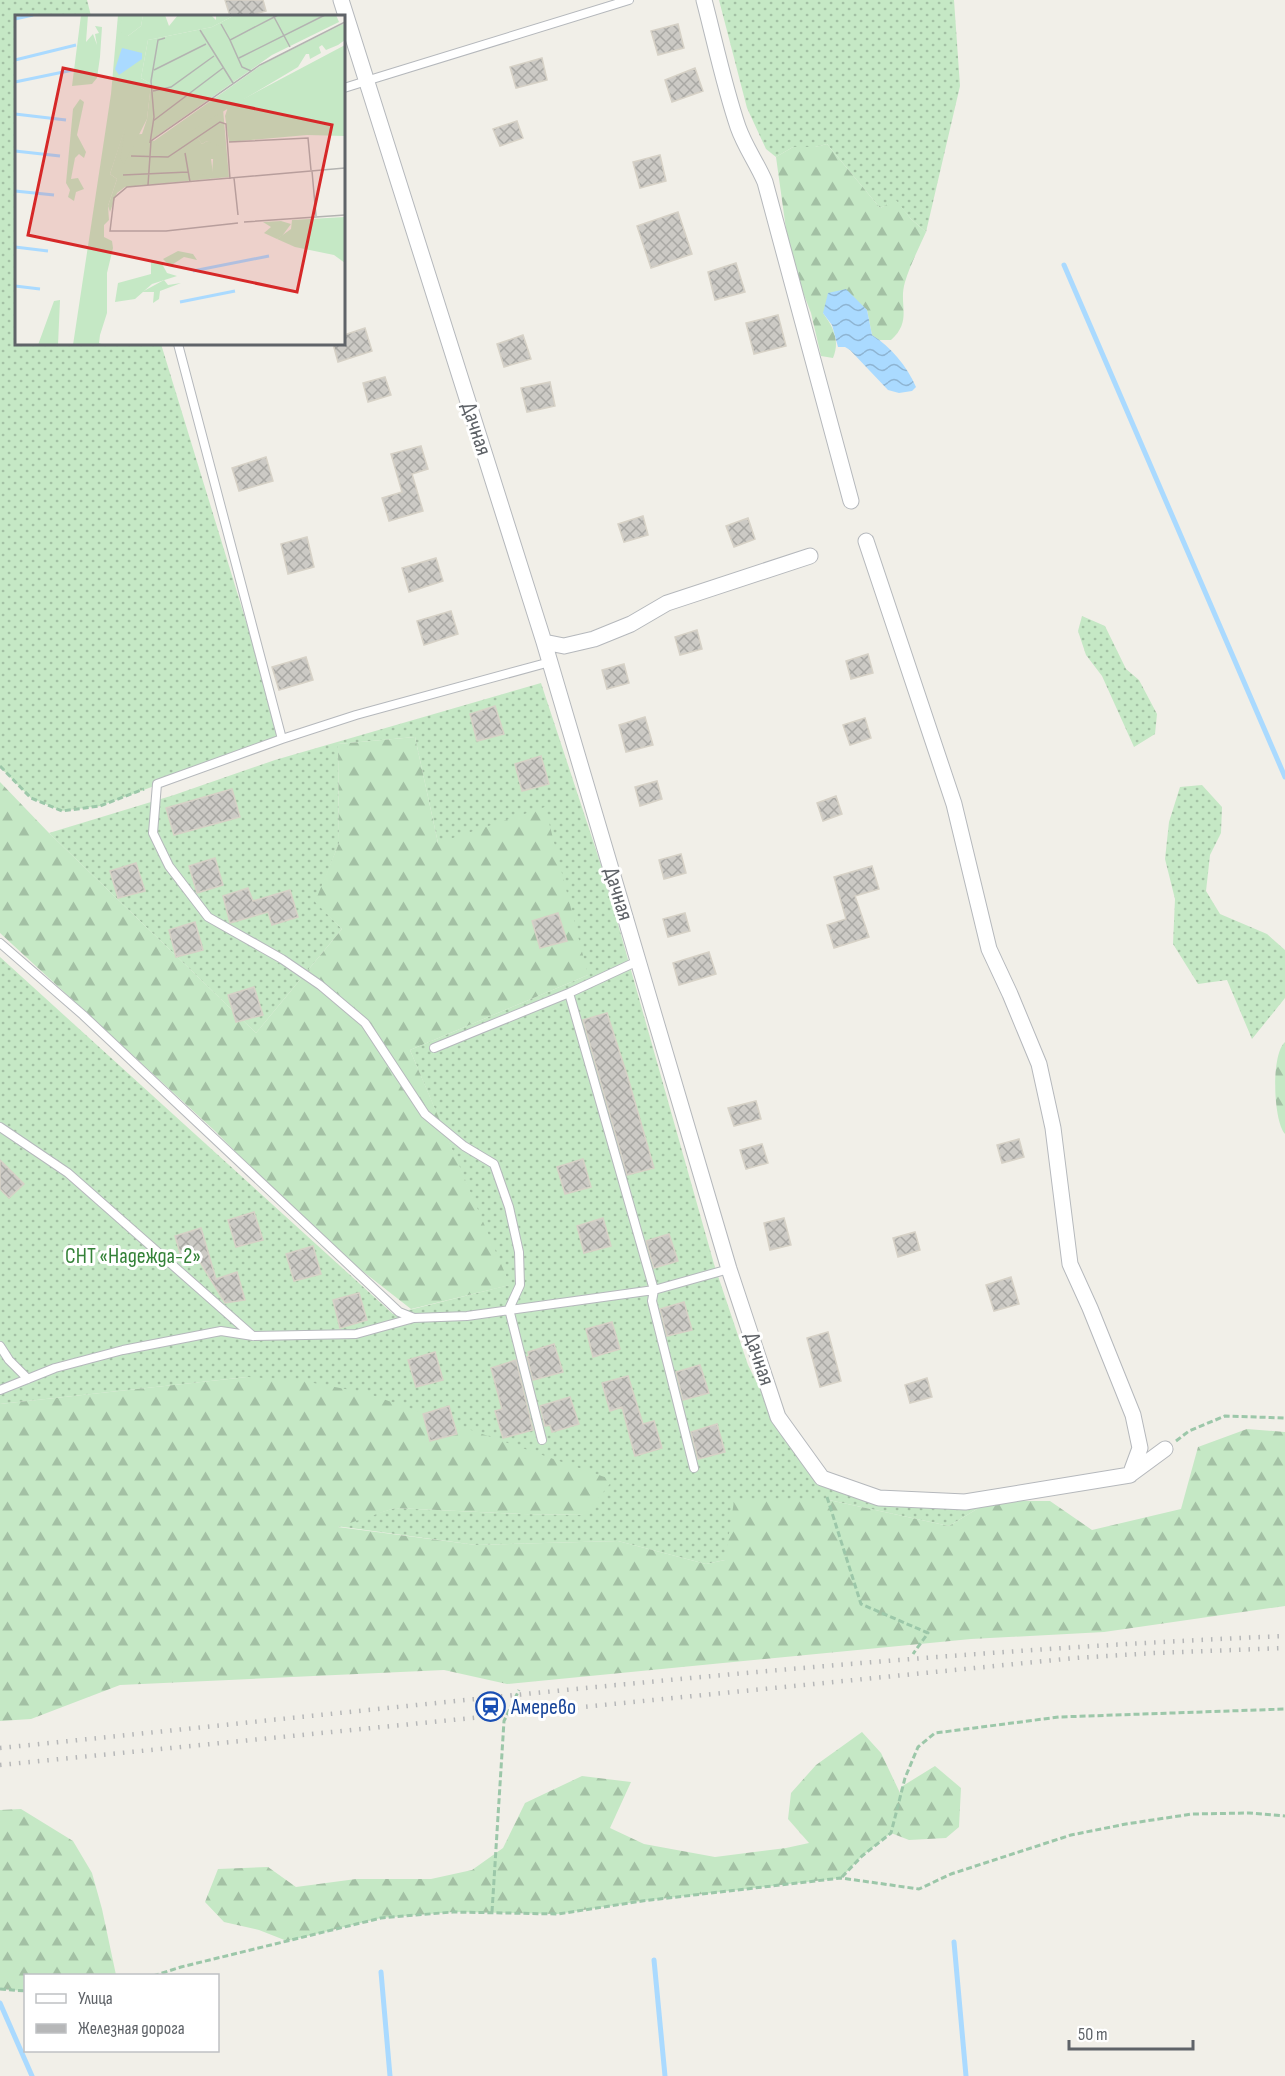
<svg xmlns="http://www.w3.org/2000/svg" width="1285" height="2076" viewBox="0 0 1285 2076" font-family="'Sofia Sans Condensed',sans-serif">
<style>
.grass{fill:url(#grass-dots)}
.forest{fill:url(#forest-firs)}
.water{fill:url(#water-waves)}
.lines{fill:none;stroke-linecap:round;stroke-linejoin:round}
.stream{stroke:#aadaff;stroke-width:5}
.building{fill:url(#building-cross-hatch);stroke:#d6d1c6;stroke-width:1.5}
.lane-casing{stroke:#b5b8bc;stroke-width:10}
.street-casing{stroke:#b5b8bc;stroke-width:17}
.path{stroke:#9cc7a9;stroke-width:3;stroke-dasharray:6 3;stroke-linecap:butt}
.lane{stroke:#fff;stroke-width:8}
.street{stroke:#fff;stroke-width:15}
.rail{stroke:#b6b7b8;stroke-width:4.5;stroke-dasharray:1.5 8;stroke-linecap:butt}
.labels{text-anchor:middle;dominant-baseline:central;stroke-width:6;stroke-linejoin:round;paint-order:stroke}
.street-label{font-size:22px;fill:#5f6368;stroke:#fff}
.park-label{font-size:22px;fill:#348238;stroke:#fff}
.transit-label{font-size:22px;fill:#164399;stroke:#fff;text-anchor:start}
.inset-river{fill:none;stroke:#aadaff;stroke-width:3}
.inset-road{fill:none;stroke:#b3b3b1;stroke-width:1.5}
.view{fill:#d62828;fill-opacity:0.15;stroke:#d62828;stroke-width:3}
.inset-edge{fill:none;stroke:#5f6368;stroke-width:3}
</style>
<defs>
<pattern id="grass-dots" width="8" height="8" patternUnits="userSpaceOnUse" patternTransform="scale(1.5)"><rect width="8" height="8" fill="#c5e8c5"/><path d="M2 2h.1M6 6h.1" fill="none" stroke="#a3c0a4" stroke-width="1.8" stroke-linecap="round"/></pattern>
<pattern id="forest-firs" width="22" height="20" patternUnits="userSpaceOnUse" patternTransform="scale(1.5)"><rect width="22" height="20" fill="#c5e8c5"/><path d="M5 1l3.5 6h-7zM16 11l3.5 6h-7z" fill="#a3c0a4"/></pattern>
<pattern id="water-waves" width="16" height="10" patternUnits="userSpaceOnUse" patternTransform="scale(1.5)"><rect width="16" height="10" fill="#aadaff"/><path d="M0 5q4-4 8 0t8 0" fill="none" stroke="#8eb4d2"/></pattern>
<pattern id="building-cross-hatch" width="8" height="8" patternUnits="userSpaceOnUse" patternTransform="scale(1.5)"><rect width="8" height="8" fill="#cccac5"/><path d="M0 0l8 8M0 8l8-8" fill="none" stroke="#a9a8a4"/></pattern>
</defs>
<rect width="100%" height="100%" fill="#f1efe8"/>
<path class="grass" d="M0,0H87L91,16H16V344H161L282,739L100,806L62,811L31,798L0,767Z
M719,0H954L960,86L926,232L911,219L896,201L880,208L827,144L815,147H793L776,157L766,149L747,108Z
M1082,616L1105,626L1126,669L1139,680L1157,714L1155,734L1134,747L1102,676L1086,655L1078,631Z
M541,683L603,871L714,1264L748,1365L783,1435L815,1473L879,1496L990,1501L949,1526L829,1500L725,1560L706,1564L618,1541L476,1545L336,1526L395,1508L522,1514L584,1515L247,1377L0,1404V957L393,1314L509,1285L410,1050L588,975L438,843L415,737L338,744L339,843L316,902L342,929L256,1033L49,833L174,795L275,760Z
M1202,785L1222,807L1221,833L1210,855L1206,891L1220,914L1267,934L1285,950V998L1252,1039L1227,980L1198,984L1173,944L1175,899L1165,859L1169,822L1180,787Z"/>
<path class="forest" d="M827,144L880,208L896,200L911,219L926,232C919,248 910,265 905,282C898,305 913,320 891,340H879L872,335L867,310L858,302L823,313C834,328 840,341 833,358L821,356L811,313L794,269L786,229L776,157L793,147H815Z
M415,737L438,843L545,807L588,975L410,1050L510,1285L411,1309L320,1238L216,1132L0,933V782L49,833L256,1033L342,929L315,902L339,843L338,744Z
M1285,1042V1134C1273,1120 1271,1054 1285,1042Z
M247,1377L298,1380L366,1393L613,1480L585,1515L522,1514L395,1508L338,1527L476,1545L618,1541L706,1564L725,1560L734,1501L829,1500L949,1526L990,1501H1050L1092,1530L1181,1509L1198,1447L1247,1429L1285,1432V1606L1104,1632L971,1639L507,1684L444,1670L120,1685L31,1719L0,1721V1404Z
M862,1732L881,1753L900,1793L901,1787L935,1766L961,1788L959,1827L946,1838L909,1840L891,1833L862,1856L841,1878L642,1901L558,1914L453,1912L381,1918L287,1941L259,1930L224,1922L205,1902L218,1869L268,1867L296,1887L356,1879H431L472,1870L503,1848L525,1803L582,1776L631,1782L610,1828L644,1844L715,1857L786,1848L809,1843L788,1819L791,1793L816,1765Z
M21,1809L73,1841L92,1873L102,1909L116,1975L26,1976L25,1991L0,1989V1810Z"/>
<path class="water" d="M846,289L867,310L872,335C891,347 907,366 916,387L912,391L899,393L888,390L850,350L845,347H838L832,325L823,313L828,293Z"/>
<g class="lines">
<path class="stream" d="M1064,265L1285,777
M954,1942L966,2076
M654,1960L665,2076
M381,1972L390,2076
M0,2003L32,2076"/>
</g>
<path class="building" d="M225,0H263L266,11L248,16H230Z
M678,24L684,48L658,55L651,31Z
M542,58L547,80L516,88L510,67Z
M695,68L703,91L672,102L665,80Z
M517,121L523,138L500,146L493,129Z
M660,155L666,181L640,188L633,162Z
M678,212L692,254L651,268L637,226Z
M736,263L745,292L715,300L708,272Z
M778,315L786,346L754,354L746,323Z
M365,328L372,351L338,362L333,344H344V335Z
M523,335L531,359L504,367L497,344Z
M385,377L391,395L368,402L363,383Z
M550,382L555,406L527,412L521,388Z
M421,446L428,469L412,474L423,511L389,521L382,498L402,492L391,454Z
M266,457L273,481L239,491L232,468Z
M643,516L648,535L624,542L618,524Z
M748,518L755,539L734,547L726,526Z
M307,537L314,567L288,574L281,544Z
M436,558L443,581L409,592L402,568Z
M451,611L458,634L424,645L417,621Z
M697,630L702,649L680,655L675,637Z
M868,654L873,673L851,679L846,661Z
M306,657L313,680L279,690L272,667Z
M624,664L629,683L607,689L602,670Z
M495,706L504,734L477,741L470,714Z
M645,717L653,745L626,752L619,725Z
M865,718L871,738L850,745L843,725Z
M541,756L549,784L522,791L515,764Z
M657,781L662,799L640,806L635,787Z
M232,789L240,817L174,835L166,808Z
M836,796L842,814L823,821L817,803Z
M681,854L686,873L664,879L659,860Z
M215,858L223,885L197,893L189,866Z
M136,863L145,891L118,898L110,871Z
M872,866L879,889L855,896L869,937L834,948L827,925L846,919L834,877Z
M248,888L253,901L290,890L298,917L272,925L268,912L230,923L223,896Z
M558,913L567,941L540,948L532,921Z
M685,913L690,931L668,937L663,919Z
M195,922L203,950L176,957L169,930Z
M709,952L716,974L679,985L673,963Z
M254,987L263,1015L236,1022L228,995Z
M607,1013L628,1078L654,1168L627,1175L583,1020Z
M756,1101L761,1119L734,1126L728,1108Z
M1019,1139L1024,1157L1002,1163L997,1145Z
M762,1144L768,1163L746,1169L740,1150Z
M583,1159L591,1187L565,1194L557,1167Z
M0,1160L24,1184L9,1198L0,1189Z
M254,1212L263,1240L236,1247L228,1220Z
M603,1218L611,1246L584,1253L577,1226Z
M784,1218L791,1245L770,1250L764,1223Z
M201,1228L216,1279L237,1272L245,1300L225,1303L198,1259L183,1263L175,1236Z
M915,1232L920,1250L898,1257L893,1238Z
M669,1234L678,1261L654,1268L646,1241Z
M313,1246L321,1274L294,1281L286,1254Z
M1011,1277L1019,1304L994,1311L986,1285Z
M359,1293L367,1320L340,1328L333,1300Z
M684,1302L692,1330L667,1336L660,1309Z
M612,1322L620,1349L593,1357L586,1329Z
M828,1332L841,1381L820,1387L807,1338Z
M554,1344L563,1372L533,1380L527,1357L529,1356L528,1352Z
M435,1352L443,1380L416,1387L408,1360Z
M516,1360L533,1430L503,1438L495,1411L502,1409L491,1368Z
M700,1365L709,1393L683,1400L676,1372Z
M628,1376L643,1424L654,1421L662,1448L635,1456L622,1407L610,1411L602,1383Z
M927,1378L932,1397L910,1403L905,1385Z
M570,1397L579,1424L552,1432L550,1425L545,1426L540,1406Z
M449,1406L457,1434L430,1441L423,1414Z
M717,1424L725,1452L698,1459L691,1432Z"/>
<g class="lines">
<defs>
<path id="lane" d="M366,81L629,0
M344,88L360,83
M178,344L282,739
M0,943L83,1015L399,1312L414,1318L467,1316L654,1290L729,1269
M569,993L654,1290L652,1301L694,1468
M434,1048L569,993L640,960
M0,1127L68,1173L253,1336
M0,1346L9,1360L28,1379
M0,1390L55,1368L123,1350L221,1331L253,1336L356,1334L414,1318
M542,1440L509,1309L520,1285L519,1252L509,1207L494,1164L464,1146L425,1114L365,1023L320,985L282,959L208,917L169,866L153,833L157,784L282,739L356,715L550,662"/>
<path id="street" d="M341,0L544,642L729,1269L778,1417L822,1478L879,1498L965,1502L1130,1475L1140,1448L1133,1415L1090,1308L1070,1264L1053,1128L1039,1064L1010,994L989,949L954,804L866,541
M704,0C715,42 724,86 738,127C745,147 757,163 765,182L851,501
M544,642L564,646L594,639L631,624L667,603L810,556
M1131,1474L1165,1449"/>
</defs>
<use href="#lane" class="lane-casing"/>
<use href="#street" class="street-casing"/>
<path class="path" d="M0,766L31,798L62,811L100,806L144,789
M1176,1441L1189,1431L1225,1416L1285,1418
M827,1497L861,1604L928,1633L913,1654
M842,1877L862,1856L891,1833L905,1778L918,1747L935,1733L1059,1717L1285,1709
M492,1912L504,1721L519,1690
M153,1976L181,1967L381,1918L453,1912L558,1914L642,1901L841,1878L919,1889L951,1874L1071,1835L1126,1824L1192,1814L1249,1813L1285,1816
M0,1989L26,1991"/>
<use href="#lane" class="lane"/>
<use href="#street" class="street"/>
<path class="rail" d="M0,1748C428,1705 855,1654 1285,1636
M0,1765L1075,1658L1155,1653L1285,1648"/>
</g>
<defs>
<symbol id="station-ring" viewBox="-11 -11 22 22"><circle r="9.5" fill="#fff" stroke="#1a4fb4" stroke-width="1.5"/><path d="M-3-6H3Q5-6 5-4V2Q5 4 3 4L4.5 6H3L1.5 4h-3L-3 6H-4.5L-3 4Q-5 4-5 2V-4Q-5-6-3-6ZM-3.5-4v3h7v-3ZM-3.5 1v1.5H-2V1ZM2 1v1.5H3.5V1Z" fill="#1a4fb4"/></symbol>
</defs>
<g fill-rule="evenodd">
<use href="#station-ring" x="474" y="1690" width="33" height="33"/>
</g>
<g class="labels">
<g class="street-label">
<text transform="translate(476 429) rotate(72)">Дачная</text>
<text transform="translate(618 894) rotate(73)">Дачная</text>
<text transform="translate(759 1359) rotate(72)">Дачная</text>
</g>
<g class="park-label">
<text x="133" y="1256">СНТ «Надежда-2»</text>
</g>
<g class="transit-label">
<text x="511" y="1707">Амерево</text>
</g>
</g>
<g transform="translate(15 15)">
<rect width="330" height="330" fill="#f1efe8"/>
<path d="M220,0H321L324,7L257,40L136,125L170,135L197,159L199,131L192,126L187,129L176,115L208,94L214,162L110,172L102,178L95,197L93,191L102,164L95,159L110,112L111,120L127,119L132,104L136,69L126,63L133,25L197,12ZM330,30V121L292,120L214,127L210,101L213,92ZM330,202V248L319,240L280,232L262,224L276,214L277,205ZM163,236L178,239L182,245L169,242L155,251L148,244ZM149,265L153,270L166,268L145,276L144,284L138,288L139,277H127Z" fill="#c5e8c5"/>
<path d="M66,0H73L71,27L78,19L82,30L80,19L84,18L80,11L87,12L85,42L82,63L77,69L57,71ZM103,0H108L113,21L126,11L128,0H150L154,11L163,0H196L201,5V0H220L197,12L133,25L126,63L136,69L132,104L109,149L105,144L110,114L95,159L102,164L93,191L94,205L89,210V222L97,226L98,233L92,258V298L85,320L84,328L89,330H58L96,79ZM330,8V25L323,30L311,35L307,30L304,32L306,38L295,44L294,39H291L283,52L177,115L187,129L192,126L211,134L210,144H196L198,159L175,160L170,135L137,141L136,128L248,49ZM65,84L69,87L62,120L71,137L69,143L64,139L60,143L56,164L63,163L69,174L61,177L59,186L53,182L55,175L51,168L58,94ZM266,206L276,209L267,221L262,224L249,218L256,212L248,207ZM136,245L146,247L152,258L162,261L137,269L120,284L100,287L103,268L136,259ZM45,285L43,330H23L39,286Z" fill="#c5e8c5"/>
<path d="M108,0H128L126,11L113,21L107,20L104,12Z" fill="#c5e8c5"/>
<path d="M107,33L127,38V44L104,60L100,54Z" fill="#aadaff"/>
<path class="inset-river" d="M0,4L18,0M0,45L61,30M0,67L58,55M0,99L51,105M0,136L45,141M0,176L39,180M0,232L33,236M178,256L254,241M0,271L25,274M165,287L220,276"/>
<path class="inset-road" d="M258,0L275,32M206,9L215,25M185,15L218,68M224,43L310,0M139,55L191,29M236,56L227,52L215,25L263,0M138,76L156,72L199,41M138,106L208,53M214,127L293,123L296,155M135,128L139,102L136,66L143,25L150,23M170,138L175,167M116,141L153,142L205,107L211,109L215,164M297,156L301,201M108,160L173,157M219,163L223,200M133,170L136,126L245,50L330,7M229,207L330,200M223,208L151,216H95L99,183L112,172L330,153"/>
<path class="view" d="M48,53L317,110L282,277L13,220Z"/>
<rect width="330" height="330" class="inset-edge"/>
</g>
<rect x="24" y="1974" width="195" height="78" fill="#ffffff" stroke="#bfc1c3" stroke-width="1.5"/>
<rect x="36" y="1994" width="30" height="9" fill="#ffffff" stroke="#bfc1c3" stroke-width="1.5"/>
<text x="78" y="2004" font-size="18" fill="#5f6368">Улица</text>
<rect x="36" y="2024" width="30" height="9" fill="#b6b7b8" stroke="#bfc1c3" stroke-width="1.5"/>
<text x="78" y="2034" font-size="18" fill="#5f6368">Железная дорога</text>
<path d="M1069 2040v9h124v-9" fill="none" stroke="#5f6368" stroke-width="3"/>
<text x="1078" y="2040" font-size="18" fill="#5f6368" stroke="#ffffff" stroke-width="4.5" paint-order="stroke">50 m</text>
</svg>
